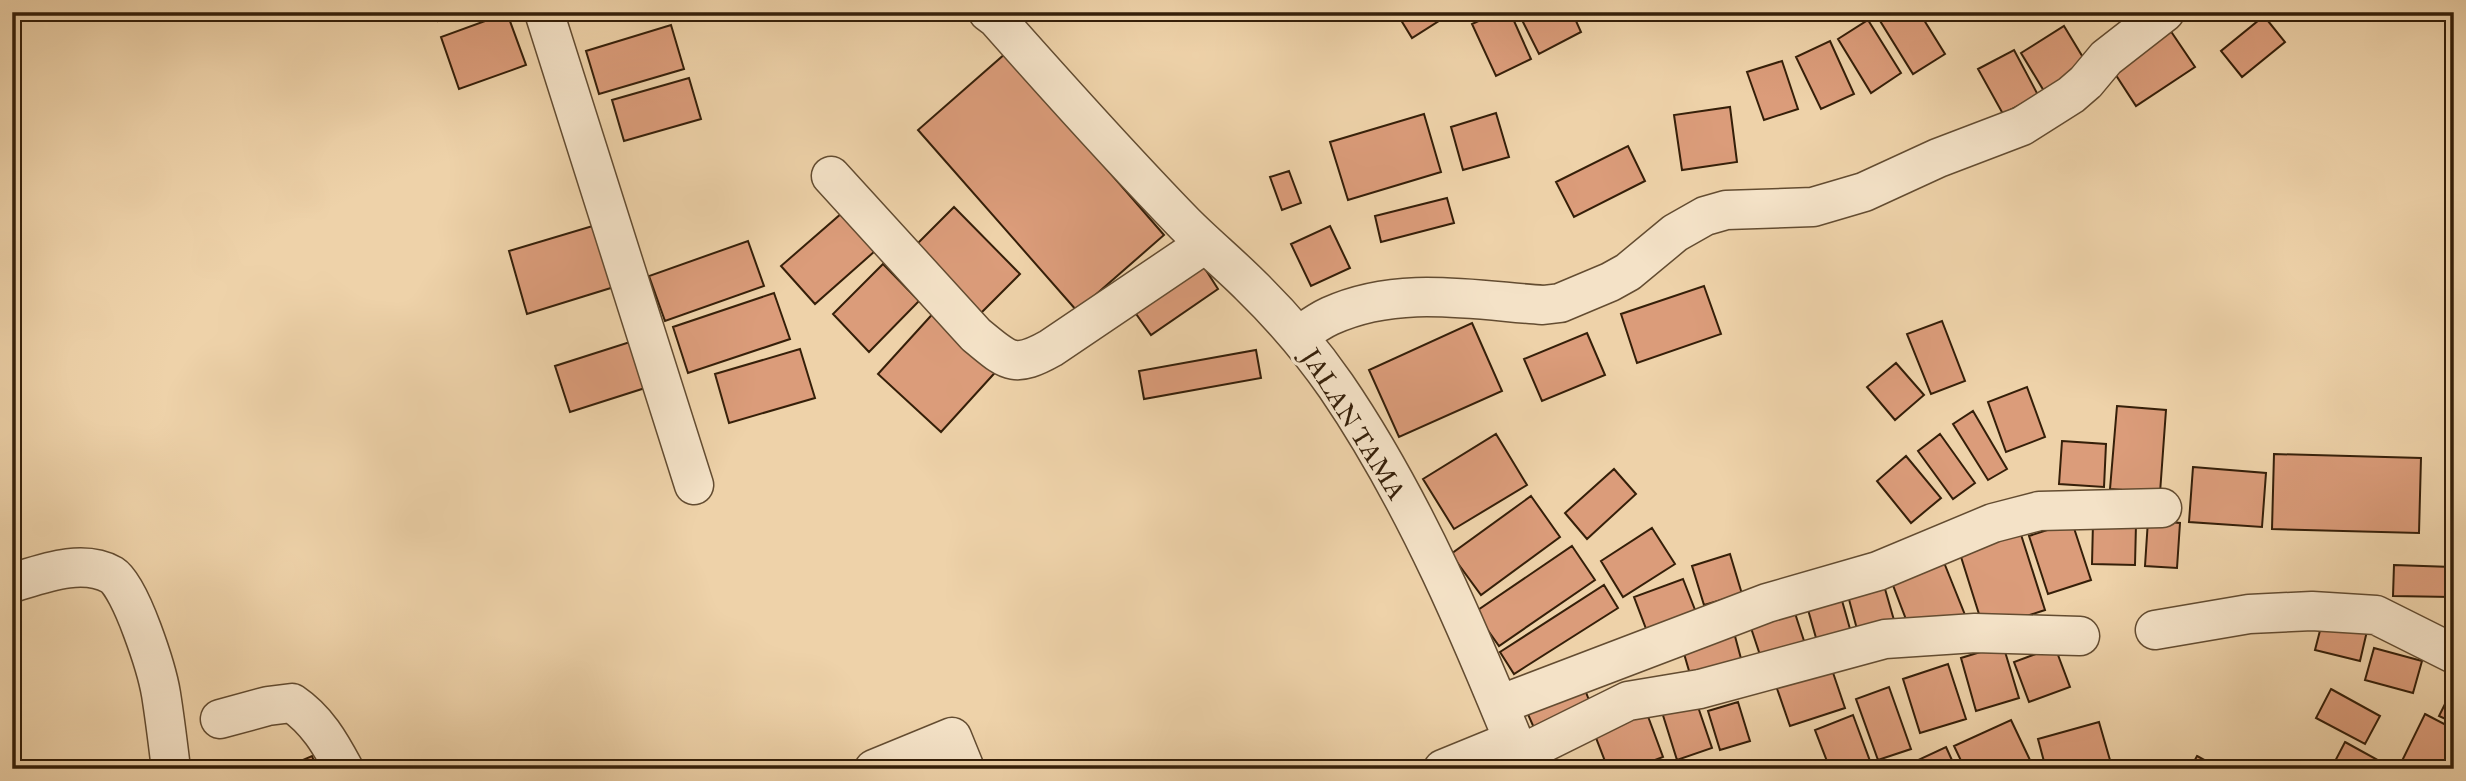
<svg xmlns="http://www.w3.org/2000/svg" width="2466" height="781" viewBox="0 0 2466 781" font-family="'IM FELL Great Primer',serif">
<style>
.building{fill:#db9c7a;stroke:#351f09;stroke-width:2}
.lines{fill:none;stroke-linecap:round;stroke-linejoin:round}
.minor-casing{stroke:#634c31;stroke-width:41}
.minor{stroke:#f4e2c7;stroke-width:38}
.labels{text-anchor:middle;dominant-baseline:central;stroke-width:7;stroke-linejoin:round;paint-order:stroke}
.street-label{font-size:26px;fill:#351f09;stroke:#f4e2c7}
</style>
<rect width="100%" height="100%" fill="#eed2a9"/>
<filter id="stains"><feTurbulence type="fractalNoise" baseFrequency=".00286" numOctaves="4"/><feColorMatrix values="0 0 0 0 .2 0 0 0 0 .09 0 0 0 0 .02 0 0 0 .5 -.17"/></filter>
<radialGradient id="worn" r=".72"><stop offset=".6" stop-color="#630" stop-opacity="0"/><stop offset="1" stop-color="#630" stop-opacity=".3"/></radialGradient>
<path class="building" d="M435,12H466L438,21Z
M1396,12H1453L1412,38Z
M1498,12H1510L1531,59L1496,76L1472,24Z
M1518,12H1572L1581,32L1539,54Z
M1883,12H1919L1945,54L1913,74L1877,16Z
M507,13L526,65L459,89L441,37Z
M2264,16L2285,42L2242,77L2221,51Z
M1868,20L1901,73L1871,93L1838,39Z
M671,25L684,69L599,94L586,51Z
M2064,26L2087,64L2044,91L2021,53Z
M2168,27L2195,67L2136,106L2110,66Z
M1830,41L1854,94L1821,109L1796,57Z
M2014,50L2038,95L2003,114L1978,69Z
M1006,53L1164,235L1077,311L918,130Z
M1782,61L1798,109L1764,120L1747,72Z
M689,78L701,119L624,141L612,100Z
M1730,107L1737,162L1682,170L1674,115Z
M1496,113L1509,157L1463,170L1451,127Z
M1424,114L1441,172L1348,200L1330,142Z
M1628,146L1645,181L1574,217L1556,182Z
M1289,171L1301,203L1282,210L1270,177Z
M1447,198L1454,223L1381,242L1375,216Z
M954,207L1020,274L981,313L915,246Z
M842,213L875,251L815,304L781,266Z
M596,225L614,287L527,314L509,251Z
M1330,226L1350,268L1311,286L1291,244Z
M748,241L764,286L665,321L649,276Z
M1195,253L1218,289L1151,335L1127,301Z
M883,264L919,301L869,352L833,314Z
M1704,286L1721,334L1637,363L1621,314Z
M774,293L790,339L688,373L673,327Z
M938,308L1001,366L941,432L878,374Z
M1942,321L1965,381L1931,394L1907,334Z
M1472,323L1502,391L1399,437L1369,370Z
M1587,333L1605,375L1542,401L1524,359Z
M630,342L645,388L570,412L555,366Z
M800,349L815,398L729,423L715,374Z
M1256,350L1261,378L1144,399L1139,371Z
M1896,363L1924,395L1895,420L1867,387Z
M2027,387L2045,437L2006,452L1988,402Z
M2117,406L2166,410L2160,493L2110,489Z
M1973,411L2007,469L1988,480L1953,424Z
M1496,434L1527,485L1454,529L1423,479Z
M1940,434L1975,483L1953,499L1918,451Z
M2062,441L2106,444L2104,487L2059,484Z
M2274,454L2421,458L2419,533L2272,529Z
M1906,456L1941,498L1911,523L1877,481Z
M2193,467L2266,473L2262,527L2189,522Z
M1614,469L1636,494L1587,539L1565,513Z
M1531,496L1560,537L1481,595L1451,554Z
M2148,520L2180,523L2177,568L2145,566Z
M2017,522L2045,610L1984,630L1956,541Z
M2072,522L2091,580L2048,594L2029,536Z
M2093,522L2136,524L2135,565L2092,564Z
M1652,528L1675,564L1623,597L1601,561Z
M1572,546L1595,580L1499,646L1475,612Z
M1730,554L1742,594L1704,605L1692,566Z
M1943,560L1965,615L1912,635L1891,580Z
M2394,565L2452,567L2451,597L2393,596Z
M1683,579L1697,615L1648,634L1634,597Z
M1883,582L1898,634L1861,644L1847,592Z
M1604,585L1618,608L1514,674L1500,652Z
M1839,590L1854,643L1820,652L1805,599Z
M1792,604L1807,650L1763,664L1748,619Z
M2323,619L2367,631L2360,661L2315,650Z
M1732,625L1743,666L1692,681L1680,640Z
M2003,645L2019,698L1976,711L1961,658Z
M2055,647L2070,687L2029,702L2014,662Z
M2374,648L2422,661L2413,693L2365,680Z
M1828,658L1845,708L1790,726L1773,677Z
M1948,664L1966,719L1920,733L1903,679Z
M1580,677L1594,713L1538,737L1523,703Z
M2454,686V723L2439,716Z
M1889,687L1911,749L1878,760L1856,699Z
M2331,689L2380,716L2365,744L2316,718Z
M1695,698L1712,748L1677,760L1661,709Z
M1738,702L1750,741L1720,750L1708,711Z
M1646,711L1663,757L1631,769H1608L1593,730Z
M2425,714L2454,729V769L2399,767Z
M1853,715L1873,769H1830L1815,730Z
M2011,720L2030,760L2012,769H1965L1954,746Z
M2099,722L2110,760L2080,769H2046L2038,739Z
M2345,742L2394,769H2331Z
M1946,747L1956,769H1899Z
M312,756L317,769H282Z
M2197,756L2221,769H2190Z"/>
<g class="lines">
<defs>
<path id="minor" d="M544,12L694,485
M988,12L996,18C1058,88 1120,157 1185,224C1206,245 1229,264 1250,285C1282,316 1311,350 1336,386C1416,503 1472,638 1525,769
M831,176L976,335C1007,360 1012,370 1051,348L1205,244
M1298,336C1308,329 1319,321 1330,316C1398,285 1472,300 1543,305L1560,303L1610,282L1628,272L1675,233L1705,216L1726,210L1813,207L1864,192L1938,158L2022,126L2071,95L2086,82L2106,58L2165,12
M12,583C42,574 82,558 112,575C131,587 157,670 161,694C165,719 168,744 171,769
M2155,630L2249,614L2312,611L2376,615L2454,654
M1499,705L1767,603L1878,571L1993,523L2039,511L2162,508
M220,719L268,706L292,703C317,720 330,743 344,769
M1519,755L1628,701L1700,689L1885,639L1975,633L2080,636
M874,769L952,737L965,769
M1443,769L1514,740"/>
</defs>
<use href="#minor" class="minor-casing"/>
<use href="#minor" class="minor"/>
</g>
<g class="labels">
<g class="street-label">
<text transform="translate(1354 424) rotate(58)">JALAN TAMA</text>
</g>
</g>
<rect width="2466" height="781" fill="none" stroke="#eed2a9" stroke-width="42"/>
<rect x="14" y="14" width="2438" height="753" fill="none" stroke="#351f09" stroke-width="3.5"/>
<rect x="21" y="21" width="2424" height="739" fill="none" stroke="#351f09" stroke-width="2"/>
<rect width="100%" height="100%" filter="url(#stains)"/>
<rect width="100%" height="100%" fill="url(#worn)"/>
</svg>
